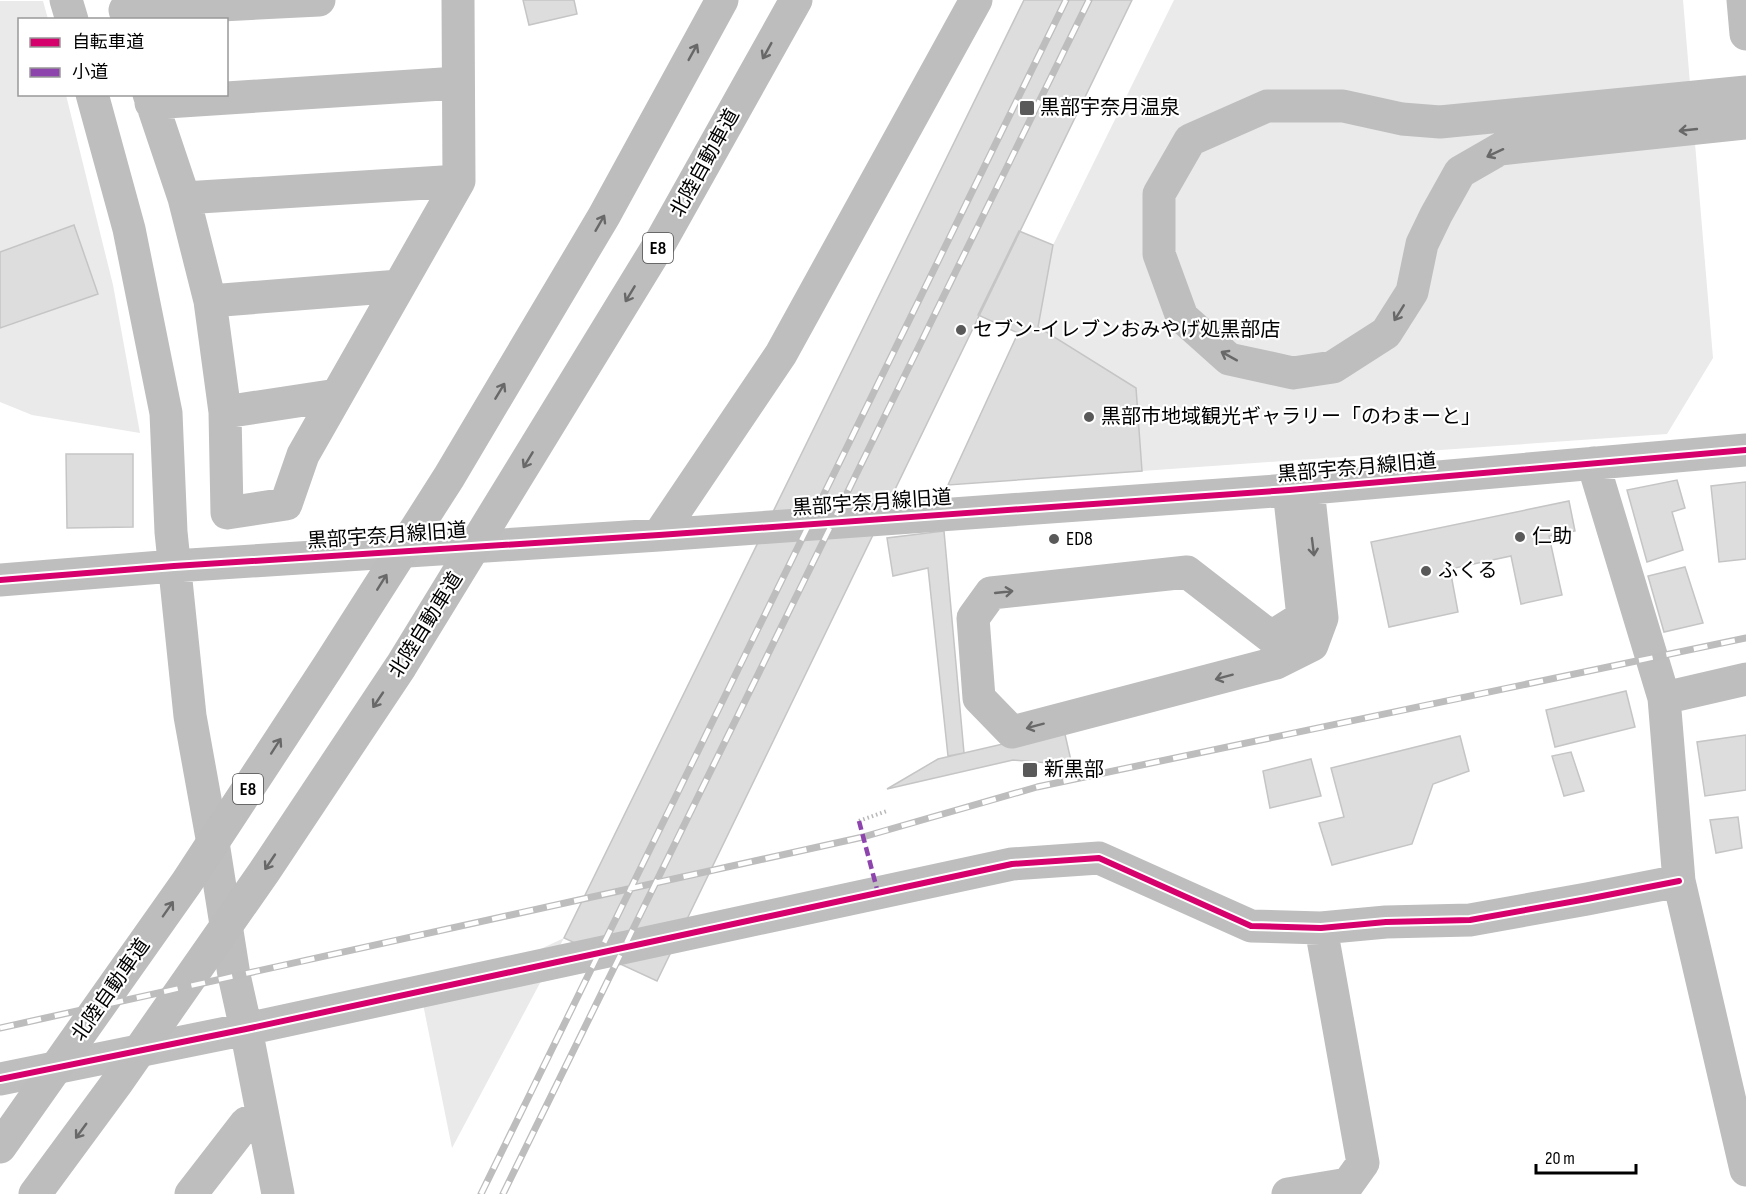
<svg xmlns="http://www.w3.org/2000/svg" width="1746" height="1194" viewBox="0 0 1746 1194" font-family="'Sofia Sans Condensed','Noto Sans JP',sans-serif">
<style>
.green{fill:#eaeaea}
.building{fill:#ddd;stroke:#c5c5c5;stroke-width:1.5}
.lines{fill:none;stroke-linecap:round;stroke-linejoin:round}
.path{stroke:#b8b8b8;stroke-width:4;stroke-dasharray:1.5 3;stroke-linecap:butt}
.minor{stroke:#bebebe;stroke-width:33}
.highway{stroke:#bdbdbd;stroke-width:33}
.rail-casing{stroke:#bdbdbd;stroke-width:7}
.rail{stroke:#fff;stroke-width:4.5;stroke-dasharray:14;stroke-linecap:butt}
.quiet{stroke:#8e44ad;stroke-width:4.5;stroke-dasharray:9 4.5;stroke-linecap:butt}
.cycleway-casing{stroke:#fff;stroke-width:10}
.cycleway{stroke:#d6006c;stroke-width:6}
.oneway{stroke:#686868}
.poi-dot{fill:#595959;stroke:#fff;stroke-width:2}
.labels{text-anchor:middle;dominant-baseline:central;stroke-width:4.5;stroke-linejoin:round;paint-order:stroke}
.shield{fill:#fff;stroke:#4c4c4c;stroke-width:1.5}
.shield-label{font-size:18px;font-weight:bold;fill:#000}
.poi-label{font-size:20px;fill:#000;stroke:#fff;text-anchor:start}
.street-label{font-size:20px;fill:#000;stroke:#fff}
</style>
<rect width="100%" height="100%" fill="#fff"/>
<path class="green" d="M1174,0H1683L1713,358L1667,434L1142,471L1136,388L1038,327L1053,245Z
M0,1H43L48,19L20,20V94L66,95L113,285L140,433L32,415L0,402V328L98,294L74,225L0,252Z
M564,938L452,1148L423,1004Z"/>
<path class="building" d="M523,0H574L577,14L529,25Z
M1024,0H1132L657,981L564,938Z
M74,225L98,294L0,328V252Z
M1019,231L1053,245L1038,327L1136,388L1142,471L948,485L1018,333L978,315Z
M66,454H133V527L67,528Z
M1677,480L1685,508L1672,512L1683,550L1647,562L1627,490Z
M1746,482V559L1719,562L1711,486Z
M1569,501L1575,531L1549,536L1562,595L1521,604L1511,556L1450,569L1458,612L1389,627L1371,542Z
M944,531L964,753L948,756L928,568L893,576L887,538Z
M1685,567L1703,623L1664,632L1648,576Z
M1626,691L1635,727L1555,747L1546,710Z
M1064,730L1072,765L1013,760L887,789L938,759Z
M1746,735V790L1705,796L1697,742Z
M1460,736L1469,771L1433,784L1412,844L1332,865L1319,823L1344,817L1331,768Z
M1571,752L1584,791L1564,796L1552,756Z
M1311,759L1321,796L1270,808L1263,771Z
M1738,817L1742,848L1716,853L1710,820Z"/>
<g class="lines">
<path class="path" d="M859,821L887,811"/>
<path class="minor" d="M66,0L72,20
M1743,0L1746,34
M128,20L125,10L319,0
M1746,92L1440,122L1402,119L1343,106H1267L1190,140L1159,194V254L1182,317L1229,359L1293,373L1333,367L1386,333L1412,292L1422,244L1436,215L1460,172L1500,149L1746,123
M92,94L129,229L166,413L171,532L190,716L214,849L234,975L246,1029L278,1194
M149,94L184,198L210,301L225,412L227,513L286,504L303,455L459,181L458,0
M151,103L458,83
M184,198L459,181
M210,301L399,286
M225,412L337,395
M1593,463L1664,698L1679,881L1746,1170
M1289,490L1303,617L1271,637L1187,572L991,593L973,618L979,698L1012,732L1276,663L1312,645L1322,618L1308,488
M659,535L781,354L976,0
M0,580L174,566L659,535L1289,490L1746,450
M1664,698L1746,679
M0,1079L246,1029L1012,864L1099,858L1251,926L1321,928L1386,922L1470,920L1587,899L1679,881
M191,1194L246,1123L262,1118
M1288,1194L1348,1184L1363,1163L1321,928"/>
<path class="highway" d="M0,1147L187,882L329,665L449,477L604,216L722,0
M35,1194L116,1084L264,872L401,666L660,243L796,0"/>
<defs>
<path id="rail" d="M0,1028L863,837L1037,787L1746,638
M481,1194L1066,0
M503,1194L1089,0"/>
</defs>
<use href="#rail" class="rail-casing"/>
<use href="#rail" class="rail"/>
<path class="quiet" d="M859,821L878,893"/>
<defs>
<path id="cycleway" d="M0,580L174,566L659,535L1289,490L1746,450
M0,1079L246,1029L1012,864L1099,858L1251,926L1321,928L1386,922L1470,920L1587,899L1679,881"/>
</defs>
<use href="#cycleway" class="cycleway-casing"/>
<use href="#cycleway" class="cycleway"/>
</g>
<defs><path id="oneway-shaft" d="M-6 0H5M1.5-3L5.5 0L1.5 3" fill="none" stroke-width="1.6" stroke-linecap="round" stroke-linejoin="round" transform="scale(1.5)"/></defs>
<g class="oneway">
<use href="#oneway-shaft" transform="translate(767 51) rotate(119)"/>
<use href="#oneway-shaft" transform="translate(693 52) rotate(-61)"/>
<use href="#oneway-shaft" transform="translate(1688 130) rotate(174)"/>
<use href="#oneway-shaft" transform="translate(1495 153) rotate(155)"/>
<use href="#oneway-shaft" transform="translate(600 223) rotate(-60)"/>
<use href="#oneway-shaft" transform="translate(630 294) rotate(121)"/>
<use href="#oneway-shaft" transform="translate(1399 313) rotate(122)"/>
<use href="#oneway-shaft" transform="translate(1229 356) rotate(-151)"/>
<use href="#oneway-shaft" transform="translate(500 391) rotate(-59)"/>
<use href="#oneway-shaft" transform="translate(528 460) rotate(121)"/>
<use href="#oneway-shaft" transform="translate(1313 547) rotate(83)"/>
<use href="#oneway-shaft" transform="translate(382 582) rotate(-58)"/>
<use href="#oneway-shaft" transform="translate(1004 592) rotate(-6)"/>
<use href="#oneway-shaft" transform="translate(1224 677) rotate(165)"/>
<use href="#oneway-shaft" transform="translate(378 700) rotate(124)"/>
<use href="#oneway-shaft" transform="translate(1035 726) rotate(165)"/>
<use href="#oneway-shaft" transform="translate(276 746) rotate(-57)"/>
<use href="#oneway-shaft" transform="translate(270 862) rotate(124)"/>
<use href="#oneway-shaft" transform="translate(168 909) rotate(-55)"/>
<use href="#oneway-shaft" transform="translate(81 1131) rotate(126)"/>
</g>
<g class="poi-dot">
<rect x="1019" y="100" width="16" height="16" rx="3"/>
<circle cx="961" cy="330" r="6"/>
<circle cx="1089" cy="417" r="6"/>
<circle cx="1520" cy="537" r="6"/>
<circle cx="1054" cy="539" r="6"/>
<circle cx="1426" cy="571" r="6"/>
<rect x="1022" y="762" width="16" height="16" rx="3"/>
</g>
<g class="labels">
<g class="shield">
<rect x="643" y="233" width="30" height="30" rx="4.5"/>
<rect x="233" y="774" width="30" height="30" rx="4.5"/>
</g>
<g class="shield-label">
<text x="658" y="248">E8</text>
<text x="248" y="789">E8</text>
</g>
<g class="poi-label">
<text x="1040" y="108">黒部宇奈月温泉</text>
<text x="973" y="330">セブン-イレブンおみやげ処黒部店</text>
<text x="1101" y="417">黒部市地域観光ギャラリー「のわまーと」</text>
<text x="1532" y="537">仁助</text>
<text x="1066" y="539">ED8</text>
<text x="1438" y="571">ふくる</text>
<text x="1044" y="770">新黒部</text>
</g>
<g class="street-label">
<text transform="translate(705 163) rotate(-61)">北陸自動車道</text>
<text transform="translate(1357 468) rotate(-5)">黒部宇奈月線旧道</text>
<text transform="translate(872 503) rotate(-4)">黒部宇奈月線旧道</text>
<text transform="translate(387 536) rotate(-4)">黒部宇奈月線旧道</text>
<text transform="translate(426 625) rotate(-58)">北陸自動車道</text>
<text transform="translate(111 990) rotate(-55)">北陸自動車道</text>
</g>
</g>
<rect x="18" y="18" width="210" height="78" fill="#ffffff" stroke="#999999" stroke-width="1.5"/>
<rect x="30" y="38" width="30" height="9" fill="#d6006c" stroke="#999999" stroke-width="1.5"/>
<text x="72" y="48" font-size="18" fill="#000000">自転車道</text>
<rect x="30" y="68" width="30" height="9" fill="#8e44ad" stroke="#999999" stroke-width="1.5"/>
<text x="72" y="78" font-size="18" fill="#000000">小道</text>
<path d="M1536 1164v9h100v-9" fill="none" stroke="#000000" stroke-width="3"/>
<text x="1545" y="1164" font-size="18" fill="#000000" stroke="#ffffff" stroke-width="4.5" paint-order="stroke">20 m</text>
</svg>
